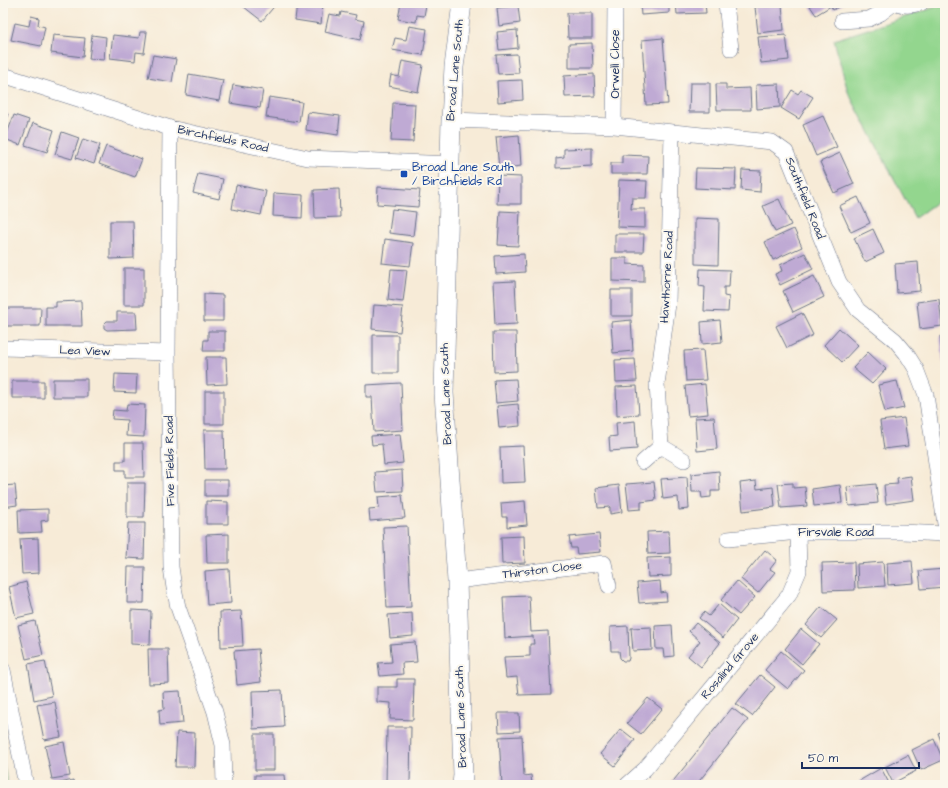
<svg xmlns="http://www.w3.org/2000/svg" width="948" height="788" viewBox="0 0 948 788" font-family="'Architects Daughter',sans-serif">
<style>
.green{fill:#93d68e;stroke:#578276}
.building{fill:#bfaad4}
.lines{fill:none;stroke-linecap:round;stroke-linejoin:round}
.minor-casing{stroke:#687188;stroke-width:16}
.tertiary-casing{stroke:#687188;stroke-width:20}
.minor{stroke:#fff;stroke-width:15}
.tertiary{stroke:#fff;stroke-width:19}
.transit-dot{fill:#1a4fb4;stroke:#fbf7ec;stroke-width:1.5}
.labels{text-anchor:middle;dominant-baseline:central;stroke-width:4;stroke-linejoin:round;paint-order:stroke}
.street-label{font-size:12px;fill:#1b2f5e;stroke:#fbf7ec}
.transit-label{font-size:12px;fill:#164399;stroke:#fbf7ec;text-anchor:start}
</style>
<rect width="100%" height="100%" fill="#fbf7ec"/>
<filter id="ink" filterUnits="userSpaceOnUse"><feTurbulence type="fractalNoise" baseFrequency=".025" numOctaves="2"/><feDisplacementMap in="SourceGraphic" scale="8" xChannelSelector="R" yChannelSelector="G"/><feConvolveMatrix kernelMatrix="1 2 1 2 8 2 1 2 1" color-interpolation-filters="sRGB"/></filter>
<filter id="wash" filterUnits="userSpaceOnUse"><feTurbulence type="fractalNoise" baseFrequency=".012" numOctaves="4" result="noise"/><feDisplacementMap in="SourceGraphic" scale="16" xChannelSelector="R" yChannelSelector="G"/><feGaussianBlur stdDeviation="0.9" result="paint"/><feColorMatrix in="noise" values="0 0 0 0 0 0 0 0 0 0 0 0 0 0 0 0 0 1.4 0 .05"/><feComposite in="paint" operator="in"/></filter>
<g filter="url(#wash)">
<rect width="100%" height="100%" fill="#f7ebd7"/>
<path class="green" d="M945,4V196L915,218L848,92L834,40Z
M3,762L8,785H3Z"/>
<g id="blocks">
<path class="building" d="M239,3H277L262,21Z
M297,3H315L314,4L323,5L321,24L295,20Z
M401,3H421L426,5L424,16L417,15L416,22L398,19Z
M640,3H669V13L641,15Z
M676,3H705L706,13L677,14Z
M814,3H845L833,10L831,6L816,15L810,6Z
M782,4L784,30L758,33L755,7Z
M518,6L520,23L499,26L497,8Z
M341,12L356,15L355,19L364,21L360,40L325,32L329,14L340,16Z
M567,13H592V38H568Z
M31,16L39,18L38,25L45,27L41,46L11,40L15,23L29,26Z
M409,26L427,29L423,55L392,50L395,38L406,40Z
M517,30L518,48L499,50L497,32Z
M140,32H147L144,53L136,52L135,61L110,58L113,35L139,38Z
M53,35L85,38L83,57L51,53Z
M92,35L106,37L104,60L89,59Z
M786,35L789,60L761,63L758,37Z
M663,38L668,104L646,105L642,40Z
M592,43L593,68H569V44Z
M517,54L519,73L498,74L496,55Z
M153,55L176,59L172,82L148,78Z
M402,61L423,65L418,92L389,86L391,75L399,77Z
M189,74L223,80L219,101L186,95Z
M594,74L595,96L565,97L564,76Z
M522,80L523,100L498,102L497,81Z
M690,83H710V112H689Z
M716,84H726V89L750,88L751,110H717Z
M779,84L780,107L757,109L756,85Z
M233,85L263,90L260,108L230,103Z
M792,90L798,94L801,90L813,97L799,119L781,108Z
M269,97L302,102L299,122L266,117Z
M393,103L415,104L413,142L391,141Z
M308,112L340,116L338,135L306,130Z
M3,113L8,114L3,126Z
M14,115L29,120L20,145L5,139Z
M823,116L837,147L816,156L803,125Z
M33,123L54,130L47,152L25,145Z
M62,132L79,138L72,159L55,154Z
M519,135L521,166L499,169L496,137Z
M83,139L100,145L94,164L76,158Z
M106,146L142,159L135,177L99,164Z
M592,148V166L556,168V158L564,157V149Z
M840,153L854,184L834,193L820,162Z
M622,155L648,156L647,174H611V163H622Z
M696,168L736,169L735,190L695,188Z
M742,170L761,171L760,192L741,190Z
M198,174L223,179L219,199L193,193Z
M498,176L521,177V204H497Z
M619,180L647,181L646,198H632L631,209H645V228L617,227Z
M236,185L266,191L261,215L232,209Z
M378,187L420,190L418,207L377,204Z
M339,189L340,217L315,218L314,190Z
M274,193L303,195L302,218L273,216Z
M858,197L870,223L851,232L839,206Z
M779,199L791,225L775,232L763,206Z
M392,209L416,212L413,236L389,233Z
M500,211L520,212L518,246L498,245Z
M695,218L719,219L718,265L695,264Z
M110,221H133L134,258L110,259Z
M794,229L802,247L773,260L765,242Z
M873,229L884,253L865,262L854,238Z
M615,234H644L643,252H615Z
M385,239L413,243L410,266L382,263Z
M805,253L813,269L780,285L775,274L782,271L780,265Z
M524,254L525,272L496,274L495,256Z
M612,258H627V264L644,265V282L612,281Z
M918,262L920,291L897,293L895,264Z
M124,268H144V305H124Z
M391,269L407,270L403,302L388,300Z
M700,269L730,270L729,287H724V296L729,297L728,312L704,311L705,287L699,286Z
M814,276L824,297L793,312L783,291Z
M515,281L517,324L495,325L493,282Z
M611,290H632V316H611Z
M204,294L223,295V321H204Z
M939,299L942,326L920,329L917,302Z
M81,301L82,326H46V307H56V302Z
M374,305L403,307L400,332L372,329Z
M6,308H41L40,326H6Z
M117,312H136L137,329L107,330L104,328V324L107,321H117Z
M802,313L813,335L787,348L776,326Z
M631,320L633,351L613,353L611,322Z
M720,320L722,342L702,344L701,322Z
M839,328L858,345L842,362L824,345Z
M208,331H225V351H203L204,340H208Z
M493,332H516L517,371L494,372Z
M373,335H398V373H373Z
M940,336H945V361L943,362Z
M703,350L706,380L686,381L684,351Z
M868,352L886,369L872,384L853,368Z
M206,357H226L227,384L207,385Z
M635,359L637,381L616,382L615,360Z
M115,374L137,375L136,393L114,392Z
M53,379H87V397H53Z
M516,379L518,401L496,403L494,380Z
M12,381H44V398H12Z
M897,381L904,408L885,412L878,385Z
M401,383L403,430L374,432L372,397H366V385Z
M705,384L708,414L688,416L685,386Z
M637,386L639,414L617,416L616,387Z
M205,391H224V424H205Z
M127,404L145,405L144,437L126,436L127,420L112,419L113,410L126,411Z
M518,404L520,426L499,428L497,406Z
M714,417L717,449L697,451L695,418Z
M904,418L908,446L884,449L880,421Z
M635,421L637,449L610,451L609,437L617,436L616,423Z
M204,430H224L225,469H205Z
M400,434L403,463L384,465L382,444L372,445L371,436Z
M125,443H143L144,477H125V470H116V461H125Z
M523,446L525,482L501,483L500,447Z
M402,470L403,491L377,492L375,472Z
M719,471L720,491H711V497L702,498L701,492H692L691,474Z
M911,476L914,500L886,504L884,485L898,484L897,478Z
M687,477L689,509L679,510L678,497L663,499L661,479Z
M205,480H228V496H205Z
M756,481L757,489L773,487L775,507L743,511L740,483Z
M654,482L656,500L641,502V509L629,510L626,484Z
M127,483H145L144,517H127Z
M793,483V488L805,487L807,506L781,508L778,484Z
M876,484L878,503L849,506L847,487Z
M15,485L17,505L3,507V486Z
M619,485L622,512L610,514V507L598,508L596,488Z
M840,485L842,503L814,506L812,489Z
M402,495L405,518L370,521L369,509L379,508L378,497Z
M206,501L228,502V524H206Z
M525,501L527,525L507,527V517H502L501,503Z
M48,509V520L41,521L42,532L19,533L18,510Z
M128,523H145L144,559L126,558Z
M407,526L411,607L387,608L383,527Z
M669,531L670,553L648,554L647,532Z
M229,534V563H207L206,535Z
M599,534L601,552L577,554L576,548H571L569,537Z
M524,536L525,563L502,564L501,537Z
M38,538L39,573L22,574L20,539Z
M765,550L777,560L770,569L775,572L758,593L741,579Z
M671,557V576L648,577L647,558Z
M912,561L914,583L888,585L887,563Z
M854,562L855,590L823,591L822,563Z
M883,562L885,586L858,588L857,564Z
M128,567H145L144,603H127Z
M229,569L231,603L207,605L205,571Z
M945,569V587L921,589L919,571Z
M660,581L661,593L666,592L667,601L639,603L637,583Z
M737,581L755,597L739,615L721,600Z
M26,582L34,614L16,618L9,587Z
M529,596L531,632L548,631L551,694L519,695L517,677L506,678L504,657L530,656V644H534L533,636L505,638L503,597Z
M719,604L737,620L723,638L699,618L704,612L709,616Z
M821,607L837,620L821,638L806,625Z
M131,610L151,611L150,645L131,644Z
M241,611L243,646L221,647L220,612Z
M412,613L413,636L390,638L388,615Z
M35,621L43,655L26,659L18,625Z
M696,623L720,643L701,667L688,656L700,641L689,631Z
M672,625L674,656L664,657L663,649H656L655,626Z
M628,626L629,658L628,661H623L620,658L619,651H611L610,627Z
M651,627L652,650L633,651L631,628Z
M801,629L819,644L802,664L785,649Z
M415,642L417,662L402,663L403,674L380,676L378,663L392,662L390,644Z
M148,649H168L169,683L149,684Z
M258,649L261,682L237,685L234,651Z
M781,651L804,670L788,689L765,670Z
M45,661L52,696L34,700L28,664Z
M760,675L775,687L752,716L736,704Z
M397,679H414L413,720L390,719L391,703L377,702V687H397Z
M282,690L284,727L253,729L252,691Z
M180,691L183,723L160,725L159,710L164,709L163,692Z
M648,698L662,709L641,734L627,723Z
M55,702L61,737L44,740L37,705Z
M732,708L748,720L696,785H670Z
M498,713H519L520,731L499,732Z
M387,727H411L410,785H386Z
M621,729L635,740L615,766L600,754Z
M945,731V752L938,733Z
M177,732L195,733L194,767H175Z
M255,734H274V770H255Z
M522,736L524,776L531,775L532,785H502L499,737Z
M934,739L943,760L921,770L912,750Z
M64,742L70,776L52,779L45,746Z
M908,755L916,771L893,783L885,767Z
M881,768L890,785H861L859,781Z
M255,775H284L285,785H255Z
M73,780L75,785H56V784Z"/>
</g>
</g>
<g filter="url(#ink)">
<use href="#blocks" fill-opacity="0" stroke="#687188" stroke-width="1"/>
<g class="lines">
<defs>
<path id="minor" d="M726,3L731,49
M898,3C905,7 914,5 921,3
M842,21L869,19L881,13L894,3
M3,75L170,128L308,158L451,164
M451,120L614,126L772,142L786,152L839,282L858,310L895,340L906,353L916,369L926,395L945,524
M614,126L615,3
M170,128L168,353L171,567L174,588L178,607L215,712L223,745L224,785
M3,348L168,353
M661,446L657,384L668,304L672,132
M643,462L661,446L684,460
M728,539L798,532H902L945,534
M457,581L604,563L609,586
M3,670L26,785
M627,785L645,769L789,595L799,571L798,532"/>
<path id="tertiary" d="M462,3L454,67L451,120L444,393L457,581L463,775L462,785"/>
</defs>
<use href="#minor" class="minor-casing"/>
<use href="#tertiary" class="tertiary-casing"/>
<use href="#minor" class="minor"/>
<use href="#tertiary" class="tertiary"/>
</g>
</g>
<rect class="transit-dot" x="400" y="170" width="8" height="8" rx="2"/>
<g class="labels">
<g class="street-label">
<text transform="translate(615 64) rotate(-90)">Orwell Close</text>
<text transform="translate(455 70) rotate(-85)">Broad Lane South</text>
<text transform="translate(223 139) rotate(12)">Birchfields Road</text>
<text transform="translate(805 198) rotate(68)">Southfield Road</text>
<text transform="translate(667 277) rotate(-87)">Hawthorne Road</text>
<text transform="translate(85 351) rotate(2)">Lea View</text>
<text transform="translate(446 394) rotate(-92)">Broad Lane South</text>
<text transform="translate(170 461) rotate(-91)">Five Fields Road</text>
<text x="836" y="532">Firsvale Road</text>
<text transform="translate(542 570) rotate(-7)">Thirston Close</text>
<text transform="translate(730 666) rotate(-50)">Rosalind Grove</text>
<text transform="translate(461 717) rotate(-92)">Broad Lane South</text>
</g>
<g class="transit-label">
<text x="412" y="167">Broad Lane South<tspan x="412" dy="14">/ Birchfields Rd</tspan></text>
</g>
</g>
<rect width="948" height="788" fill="none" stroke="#fbf7ec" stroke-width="16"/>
<path d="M802 762v6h117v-6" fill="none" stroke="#1b2f5e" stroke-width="2"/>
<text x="808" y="762" font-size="12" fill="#1b2f5e" stroke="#fbf7ec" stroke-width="3" paint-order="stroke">50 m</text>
</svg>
